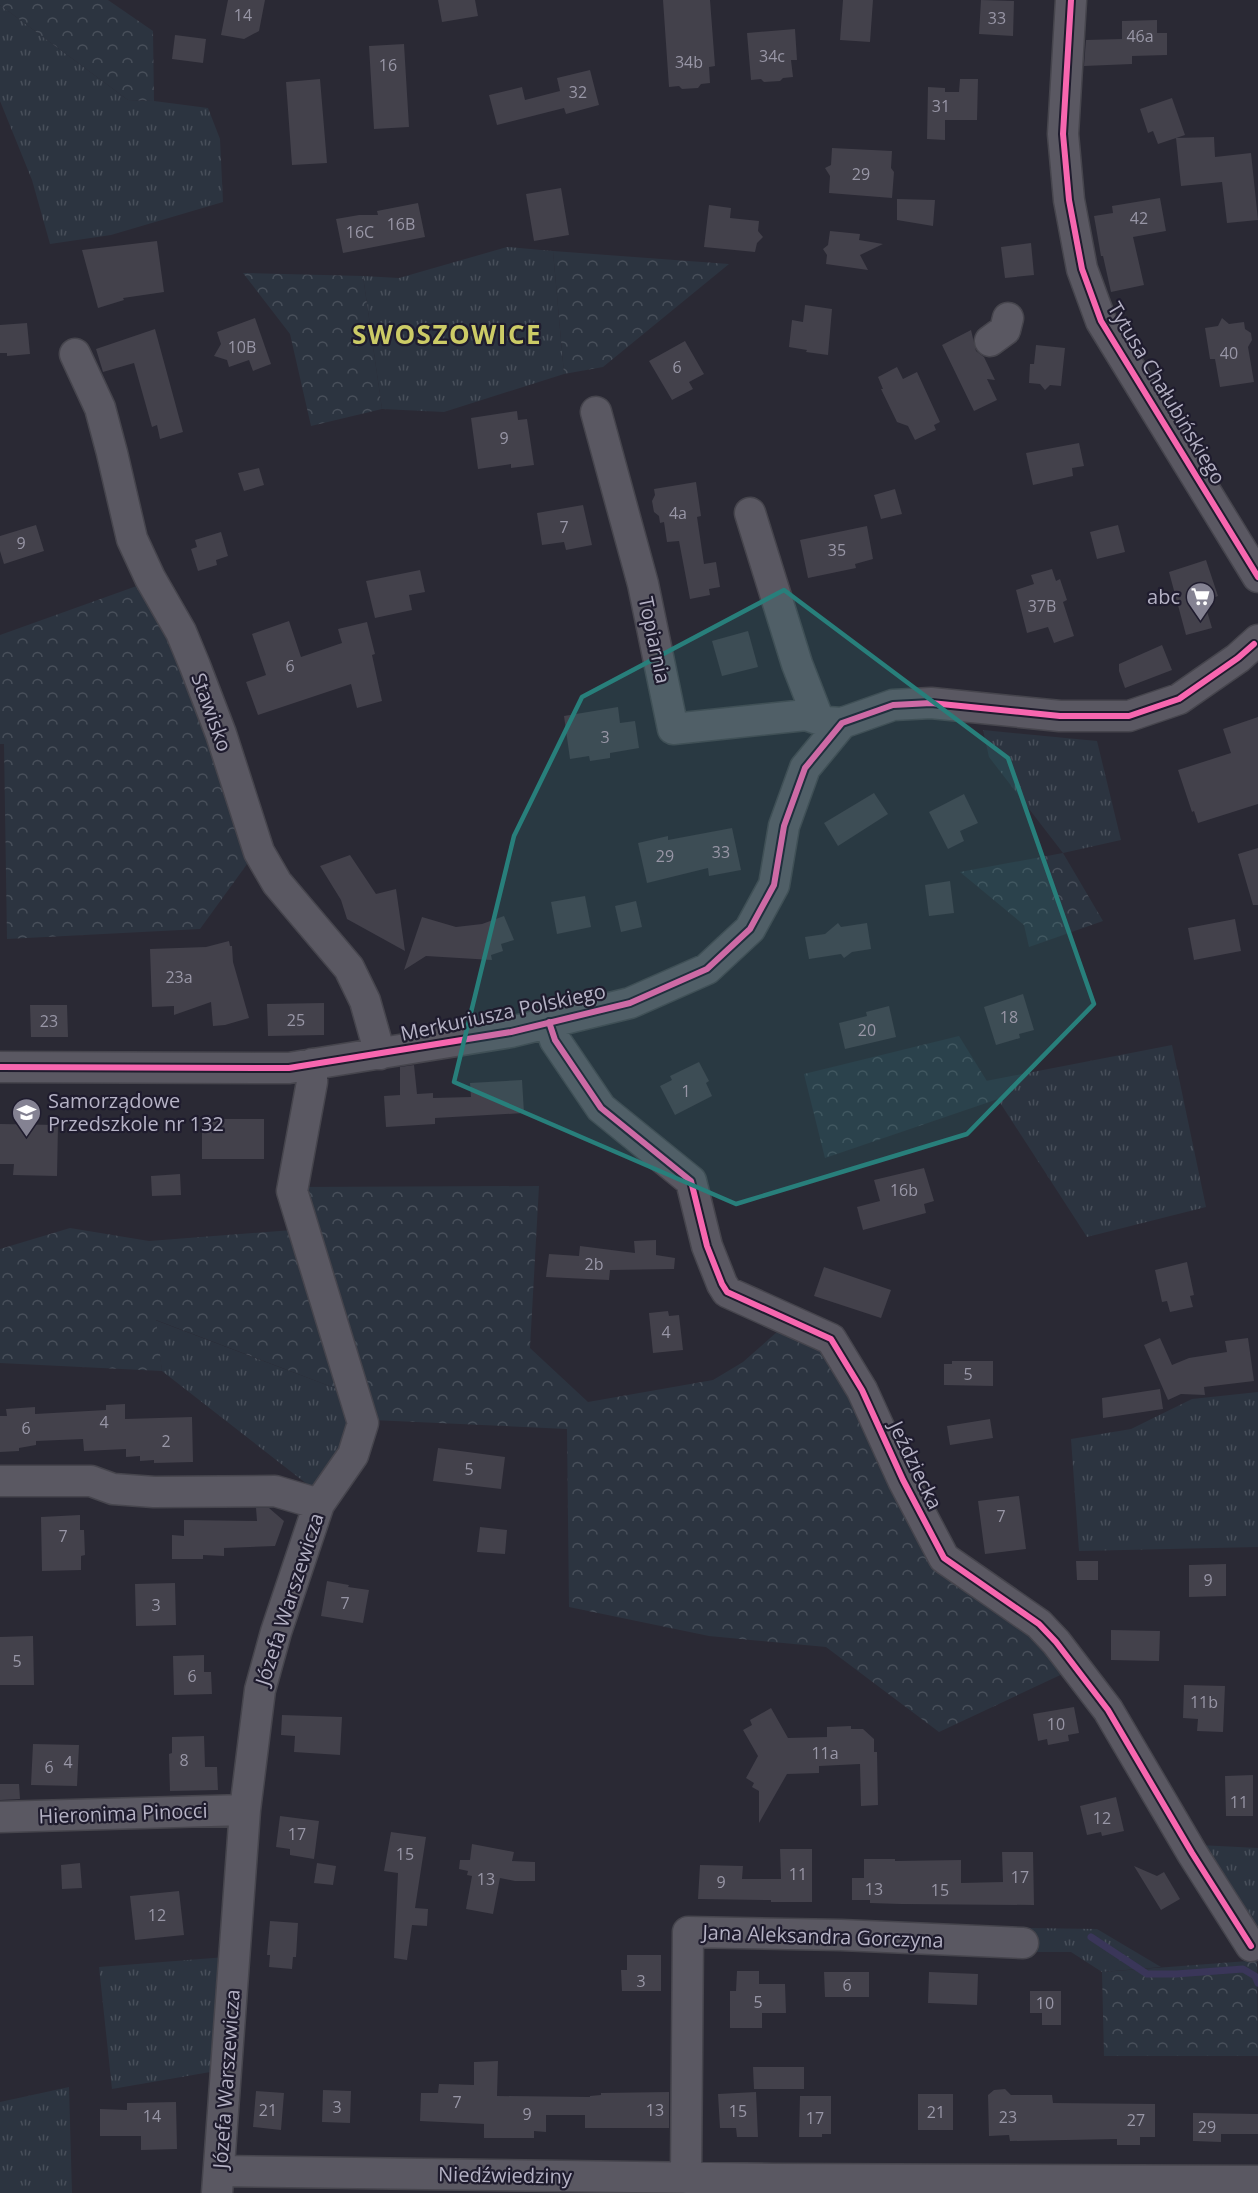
<svg xmlns="http://www.w3.org/2000/svg" width="1258" height="2193" viewBox="0 0 1258 2193" font-family="'Open Sans',sans-serif">
<style>
.grass{fill:url(#grass-tufts)}
.forest{fill:url(#forest-crowns)}
.lines{fill:none;stroke-linecap:round;stroke-linejoin:round}
.stream{stroke:#3a3659;stroke-width:7}
.building{fill:#43414b}
.minor-casing{stroke:#46454d;stroke-width:33}
.minor{stroke:#5a5862;stroke-width:30}
.cycleway-casing{stroke:#1f1c2e;stroke-width:10}
.cycleway{stroke:#f766af;stroke-width:6}
.marked{fill:#287f7b;fill-opacity:0.2;stroke:#287f7b;stroke-width:4.5;stroke-linejoin:round}
.labels{text-anchor:middle;dominant-baseline:central;stroke-width:4.5;stroke-linejoin:round;paint-order:stroke}
.number-label{font-size:16px;fill:#9896a6}
.street-label{font-size:20px;fill:#b5b2c5;stroke:#1f1c2e}
.poi-label{font-size:20px;fill:#b5b2c5;stroke:#1f1c2e;text-anchor:end}
.district-label{font-size:26px;font-weight:bold;letter-spacing:1.5px;fill:#cccb66;stroke:#1f1c2e}
</style>
<defs>
<pattern id="grass-tufts" width="24" height="20" patternUnits="userSpaceOnUse" patternTransform="scale(1.5)"><rect width="24" height="20" fill="#2c3440"/><path d="M3 7l-1-3M5 7V3M7 7l1-3M15 17l-1-3M17 17v-4M19 17l1-3" fill="none" stroke="#484f5a"/></pattern>
<pattern id="forest-crowns" width="20" height="18" patternUnits="userSpaceOnUse" patternTransform="scale(1.5)"><rect width="20" height="18" fill="#2c3440"/><path d="M2 6a3 3 0 1 1 6 0M12 15a3 3 0 1 1 6 0" fill="none" stroke="#484f5a"/></pattern>
</defs>
<rect width="100%" height="100%" fill="#2a2934"/>
<path class="grass" d="M0,5L128,100L154,101L208,108L220,139L223,202L111,235L50,244L32,180L0,101Z
M507,247L553,251L564,374L444,412L382,409L363,276L399,278Z
M983,730L1097,741L1121,840L1063,853L989,757Z
M1172,1045L1206,1207L1087,1237L986,1081Z
M155,1320L340,1390L352,1427L321,1495L162,1371Z
M1258,1392V1547L1079,1551L1071,1439L1131,1429L1192,1399Z
M1199,1845L1258,1848V1937Z
M1030,1928L1097,1929L1161,1967L1102,1972L1071,1952H1030Z
M226,1957L216,2071L112,2089L99,1967Z
M69,2087L72,2193H0V2102Z"/>
<path class="forest" d="M0,0H108L153,31L154,101L128,100L0,5Z
M553,251L729,264L603,367L564,374Z
M243,273L363,276L382,409L311,426L290,334Z
M145,583L166,620L250,860L200,929L7,939L4,744H0V635Z
M1063,853L1103,921L1029,947L1024,925L960,872Z
M959,1036L998,1099L825,1158L804,1074Z
M539,1186L530,1348L588,1402L713,1380L743,1362L787,1323L825,1344L934,1563L1011,1608L1069,1671L939,1732L826,1647L709,1636L569,1607L567,1429L372,1420L300,1187Z
M70,1228L149,1241L292,1230L340,1390L156,1320L162,1371L0,1363V1249Z
M1257,1959L1258,2056H1104L1102,1972L1248,1961Z"/>
<g class="lines">
<path class="stream" d="M1091,1937L1147,1974H1176L1243,1969L1255,1976L1258,1983"/>
</g>
<path class="building" d="M228,0H265L259,31L244,39L221,35Z
M438,0H475L478,16L442,22Z
M663,0H710L715,66L709,67L710,83L701,84L698,88L682,89L679,86L669,87Z
M843,0H873L870,42L840,40Z
M981,0L1014,1L1013,36L979,34Z
M1157,20V33H1167V55L1132,56V64L1084,66L1086,40L1122,39V21Z
M795,29L797,60H791L793,77L783,78L780,81L764,82L761,79L751,80L747,33Z
M175,35L206,39L203,63L172,59Z
M404,44L409,127L374,129L369,46Z
M590,70L599,105L566,114L564,108L497,125L489,95L522,87L525,100L560,91L557,78Z
M320,79L327,163L292,165L286,82Z
M960,79H978L977,120H945V140L927,139L928,87L945,88V92H959Z
M1172,98L1185,135L1158,144L1153,131L1148,133L1140,109Z
M1214,137L1215,157L1251,153L1258,220L1227,223L1222,182L1181,186L1176,138Z
M832,148L892,151L891,168L894,172L892,198L829,193L830,176L825,168L831,165Z
M561,188L569,235L534,241L526,194Z
M1160,198L1166,231L1133,237L1144,285L1111,292L1103,256H1101L1094,216L1113,213L1112,206Z
M897,199L935,200L933,226L897,220Z
M418,203L425,237L343,253L336,219L359,215H378L377,211Z
M709,205L731,208L730,218L759,221L758,231L763,237L757,243L755,252L704,247Z
M830,231L860,234L859,240L883,244L860,255L868,270L826,264L827,255L823,249L828,245Z
M157,241L164,292L123,298L124,300L98,308L82,250Z
M1031,243L1034,275L1005,278L1001,247Z
M805,305L832,309L828,355L806,352L807,350L789,347L792,320L803,322Z
M255,318L271,364L253,371L249,360L229,367L227,360L214,356L221,344L217,332Z
M1222,318L1229,324L1244,322L1245,329L1251,333L1252,340L1248,347L1254,382L1220,387L1215,359H1210L1205,328L1218,326Z
M27,323L30,354L7,356V353H0V325Z
M155,329L183,432L160,439L157,425L152,427L134,363L103,372L96,349Z
M971,330L976,351L984,357L995,380L987,379L997,400L974,411L942,345Z
M685,341L704,374L689,382L693,389L672,400L649,361Z
M1036,345L1065,348L1061,386L1050,385L1045,390L1040,384L1029,383L1030,364H1034Z
M897,367L903,379L917,372L940,422L934,425L936,430L915,440L908,426L897,422L881,389H883L878,377Z
M517,411L518,420L527,419L534,465L511,468V464L478,469L471,418Z
M1079,443L1084,466L1072,468L1073,476L1033,485L1026,453Z
M259,468L264,485L244,491L238,473Z
M696,482L701,516L697,517L704,564L716,562L720,587L709,589L710,595L690,599L679,541L667,542L664,522L660,523L659,516L654,512L652,501L655,495L654,489Z
M895,489L902,514L881,519L874,495Z
M583,505L592,545L566,550L564,542L542,545L537,513Z
M36,525L44,551L4,564L0,551V536Z
M1118,525L1125,552L1097,559L1090,532Z
M867,526L873,559L855,564L856,568L808,578L800,540Z
M221,532L228,556L216,560L217,565L198,571L191,549L197,547L195,540Z
M1206,560L1218,596L1204,601L1212,628L1186,635L1169,572Z
M1052,569L1056,581L1060,579L1067,600L1063,602L1074,636L1054,643L1048,627L1027,633L1016,590L1034,584L1031,575Z
M420,570L425,592L409,595L412,610L375,618L366,581Z
M289,621L301,657L342,643L338,629L367,622L375,654L372,655L382,701L357,708L351,684L258,715L246,682L266,675L252,634Z
M748,631L758,667L722,676L712,641Z
M1162,645L1172,670L1125,688L1119,671V664Z
M618,707L620,723L635,721L639,748L610,753V758L590,761L589,756L570,759L564,716Z
M1258,717V804L1198,823L1194,811L1192,812L1178,770L1231,753L1223,729Z
M874,793L888,814L838,846L824,823Z
M964,794L978,823L960,831L964,841L948,849L929,812Z
M732,828L741,870L709,876L708,868L647,883L638,843L668,836V840Z
M1258,848V905H1253L1238,854Z
M350,855L376,894L396,889L405,951L347,919L341,900L320,866Z
M950,881L954,913L929,916L925,885Z
M585,896L591,927L557,934L551,902Z
M636,901L642,927L621,932L615,906Z
M504,916L514,940L501,944L503,951L491,955L492,960L426,956L404,970L422,917L456,927L482,924Z
M1235,919L1241,951L1194,960L1188,928Z
M838,923L841,927L867,923L871,949L852,952L844,958L841,954L809,959L805,937L825,934Z
M229,941L230,946H232L233,962L249,1018L225,1025L213,1026L211,1002L174,1015V1006L152,1007L150,949L206,947Z
M1023,994L1034,1030L1019,1034L1020,1038L996,1045L984,1007Z
M324,1003V1035L268,1036L267,1004Z
M30,1005H67L68,1037H31Z
M889,1006L896,1037L845,1049L839,1023L867,1016L866,1012Z
M699,1062L709,1081L706,1083L712,1096L675,1115L660,1086L672,1080L670,1076Z
M414,1065L417,1094L433,1093V1098L471,1097L470,1083L522,1080L524,1113L435,1118V1124L386,1127L384,1096L400,1095V1067Z
M202,1119H264V1159H202Z
M0,1124L58,1125L57,1176L13,1175L14,1164H0Z
M924,1168L934,1201L924,1204L926,1213L863,1230L857,1207L880,1201L874,1180Z
M180,1174L181,1195L152,1196L151,1176Z
M656,1240V1255L675,1258L674,1269L610,1270L609,1280L546,1277L549,1254L579,1256L580,1246L635,1253L634,1241Z
M1187,1262L1194,1295L1190,1296L1193,1307L1170,1312L1167,1301L1162,1302L1155,1270Z
M824,1267L891,1290L881,1318L814,1296Z
M668,1311L669,1316L679,1315L683,1350L653,1353L649,1313Z
M1160,1338L1172,1365L1189,1358L1227,1352L1225,1341L1248,1338L1254,1381L1204,1387L1205,1395L1181,1394L1168,1400L1144,1345Z
M952,1361H993V1386L944,1385V1364H952Z
M1160,1389L1163,1409L1103,1418L1102,1398Z
M125,1404V1419L192,1417L193,1462L154,1463V1460L140,1461V1456L126,1457V1449L84,1451L83,1439L36,1441V1445L19,1448V1451L0,1452V1416H7L6,1409L35,1407V1414L106,1410V1405Z
M990,1419L993,1438L950,1445L947,1426Z
M438,1448L505,1457L501,1489L433,1481Z
M1019,1496L1026,1549L985,1554L978,1501Z
M256,1508H269L284,1521L275,1546L224,1548V1556L203,1555V1559H172V1535L184,1536V1520L257,1521Z
M80,1515V1530H84L85,1555L81,1556V1570L42,1571L41,1517Z
M480,1527L507,1530L505,1554L477,1552Z
M1076,1561H1098V1580H1077Z
M1226,1564V1596L1189,1597V1565Z
M327,1581L349,1585L348,1587L369,1590L363,1623L321,1616Z
M175,1583L176,1625L136,1626L135,1584Z
M1111,1630L1160,1631L1159,1661L1111,1660Z
M33,1636L34,1685H0V1637Z
M204,1655V1672H211L212,1694L174,1695L173,1656Z
M1184,1685L1225,1686L1223,1732L1197,1731L1198,1719L1183,1718Z
M1074,1707L1079,1733L1068,1735L1069,1741L1048,1745L1047,1739L1038,1741L1033,1714Z
M771,1708L788,1738L827,1737V1727L851,1726V1729H863L874,1739V1752H877L878,1805L861,1806L860,1764L819,1766V1773L787,1774L759,1823V1791L752,1787L754,1783L746,1778L758,1756L743,1730L752,1725L750,1720Z
M282,1715L342,1717L340,1755L294,1752L295,1736L281,1735Z
M204,1736L205,1767H217L218,1790L170,1791L169,1754L172,1753V1737Z
M33,1744L79,1745L77,1786L31,1785Z
M1253,1775V1816H1226L1225,1776Z
M0,1784H19L20,1799L0,1800Z
M1116,1797L1124,1831L1102,1836L1101,1832L1087,1835L1080,1806Z
M280,1816L319,1821L314,1859L290,1855V1849L276,1847Z
M391,1832L426,1837L415,1908L428,1909L427,1926L412,1925L407,1960L394,1958L398,1873L384,1871Z
M472,1844L514,1852L512,1861L535,1862V1881H515L500,1878L493,1914L466,1909L472,1876L467,1875L468,1871L459,1869L460,1860H470Z
M780,1849H812V1902H771V1900L698,1899L700,1865L743,1866L742,1879H781Z
M1002,1852H1033L1034,1905L901,1904L870,1903V1900H852V1878H864V1859H895V1861L961,1860V1883L1003,1882Z
M80,1863L82,1888L62,1889L61,1865Z
M317,1863L336,1866L333,1885L314,1883Z
M1134,1866L1157,1876L1164,1872L1180,1899L1161,1910Z
M179,1891L184,1935L135,1940L130,1896Z
M270,1921L298,1923L296,1957H293L292,1969L269,1967L270,1955H267Z
M627,1955H661V1991H622L621,1970H627Z
M737,1971H759V1984H785L786,2013H762V2028H730V1991H736Z
M824,1972H869V1997H825Z
M929,1972L978,1974L977,2005L928,2003Z
M1030,1991H1061V2025H1042V2013H1030Z
M498,2061L497,2096L590,2097V2096L601,2095V2093L669,2092V2128H585V2115H546V2132L534,2131V2138H484V2124L420,2121L421,2093H438L439,2084L474,2085V2062Z
M753,2067H804V2089H754Z
M1005,2089L1011,2095H1052L1053,2103L1155,2104V2137H1140V2145H1117V2139L1010,2141L1009,2135L989,2136L988,2095L994,2090Z
M323,2090L351,2091L350,2123L322,2122Z
M256,2091L284,2093L281,2130L253,2127Z
M756,2092L758,2137H737L736,2128H720L718,2094Z
M918,2094H953V2130H918Z
M800,2096H831V2134H822V2137H799Z
M176,2102L177,2149L141,2150V2136H100V2109L127,2110V2103Z
M1193,2113L1258,2114V2134H1221V2142L1193,2141Z"/>
<g class="lines">
<defs>
<path id="minor" d="M1071,0L1063,134L1069,200L1082,269L1101,321L1258,577
M990,341L1005,330L1008,318
M75,354L100,408L112,453L132,539L150,578L181,632L195,666L221,734L259,852L277,883L349,968L365,1001L380,1054
M596,412L643,584L673,729L806,715L827,722L842,723
M750,513L797,664L818,718
M549,1022L555,1040L601,1108L691,1181L707,1246L722,1284L727,1292L831,1339L862,1390L903,1480L944,1558L1039,1624L1056,1642L1108,1710L1192,1853L1251,1946
M0,1067L289,1068L511,1032L630,1003L707,969L750,929L774,885L784,826L805,768L842,723L893,705L931,703L1060,716H1129L1179,699L1238,658L1258,640
M0,1481H91L113,1489L154,1492L275,1491L319,1504
M0,1817L245,1810
M220,2171L773,2179L1258,2181
M686,2178L688,1932L841,1935L1023,1943
M217,2193L245,1810L260,1690L276,1632L319,1504L353,1455L363,1423L292,1191L312,1082V1064"/>
</defs>
<use href="#minor" class="minor-casing"/>
<use href="#minor" class="minor"/>
<defs>
<path id="cycleway" d="M1071,0L1063,134L1069,200L1082,269L1101,321L1258,577
M549,1022L555,1040L601,1108L691,1181L707,1246L722,1284L727,1292L831,1339L862,1390L903,1480L944,1558L1039,1624L1056,1642L1108,1710L1192,1853L1251,1946
M0,1067L289,1068L511,1032L630,1003L707,969L750,929L774,885L784,826L805,768L842,723L893,705L931,703L1060,716H1129L1179,699L1238,658L1254,644"/>
</defs>
<use href="#cycleway" class="cycleway-casing"/>
<use href="#cycleway" class="cycleway"/>
</g>
<path class="marked" d="M784,590L1008,758L1094,1004L967,1134L736,1204L454,1082L514,836L582,697Z"/>
<defs>
<symbol id="supermarket-pin" viewBox="-11 -11 22 30"><path d="M0 17L-7.5 6A9.5 9.5 0 1 1 7.5 6Z" fill="#848292" stroke="#1f1c2e"/><path d="M-6-5.5h2.5l.6 2H6L4.5 2H-2.5L-4.4-4H-6ZM-1.5 3.2a1.3 1.3 0 1 0 .1 0ZM3 3.2a1.3 1.3 0 1 0 .1 0Z" fill="#fff"/></symbol>
<symbol id="school-pin" viewBox="-11 -11 22 30"><path d="M0 17L-7.5 6A9.5 9.5 0 1 1 7.5 6Z" fill="#848292" stroke="#1f1c2e"/><path d="M0-5L7-2L0 1L-7-2ZM-4 1L0 2.5L4 1V4Q0 6-4 4Z" fill="#fff"/></symbol>
</defs>
<g fill-rule="evenodd">
<use href="#supermarket-pin" x="1184" y="580" width="33" height="45"/>
<use href="#school-pin" x="10" y="1096" width="33" height="45"/>
</g>
<g class="labels">
<g class="number-label">
<text x="243" y="15">14</text>
<text x="997" y="18">33</text>
<text x="1140" y="36">46a</text>
<text x="772" y="56">34c</text>
<text x="689" y="62">34b</text>
<text x="388" y="65">16</text>
<text x="578" y="92">32</text>
<text x="941" y="106">31</text>
<text x="861" y="174">29</text>
<text x="1139" y="218">42</text>
<text x="401" y="224">16B</text>
<text x="360" y="232">16C</text>
<text x="242" y="347">10B</text>
<text x="1229" y="353">40</text>
<text x="677" y="367">6</text>
<text x="504" y="438">9</text>
<text x="678" y="513">4a</text>
<text x="564" y="527">7</text>
<text x="21" y="543">9</text>
<text x="837" y="550">35</text>
<text x="1042" y="606">37B</text>
<text x="290" y="666">6</text>
<text x="605" y="737">3</text>
<text x="721" y="852">33</text>
<text x="665" y="856">29</text>
<text x="179" y="977">23a</text>
<text x="1009" y="1017">18</text>
<text x="296" y="1020">25</text>
<text x="49" y="1021">23</text>
<text x="867" y="1030">20</text>
<text x="686" y="1091">1</text>
<text x="904" y="1190">16b</text>
<text x="594" y="1264">2b</text>
<text x="666" y="1332">4</text>
<text x="968" y="1374">5</text>
<text x="104" y="1422">4</text>
<text x="26" y="1428">6</text>
<text x="166" y="1441">2</text>
<text x="469" y="1469">5</text>
<text x="1001" y="1516">7</text>
<text x="63" y="1536">7</text>
<text x="1208" y="1580">9</text>
<text x="345" y="1603">7</text>
<text x="156" y="1605">3</text>
<text x="17" y="1661">5</text>
<text x="192" y="1676">6</text>
<text x="1204" y="1702">11b</text>
<text x="1056" y="1724">10</text>
<text x="825" y="1753">11a</text>
<text x="184" y="1760">8</text>
<text x="68" y="1762">4</text>
<text x="49" y="1767">6</text>
<text x="1239" y="1802">11</text>
<text x="1102" y="1818">12</text>
<text x="297" y="1834">17</text>
<text x="405" y="1854">15</text>
<text x="798" y="1874">11</text>
<text x="1020" y="1877">17</text>
<text x="486" y="1879">13</text>
<text x="721" y="1882">9</text>
<text x="874" y="1889">13</text>
<text x="940" y="1890">15</text>
<text x="157" y="1915">12</text>
<text x="641" y="1981">3</text>
<text x="847" y="1985">6</text>
<text x="758" y="2002">5</text>
<text x="1045" y="2003">10</text>
<text x="457" y="2102">7</text>
<text x="337" y="2107">3</text>
<text x="268" y="2110">21</text>
<text x="655" y="2110">13</text>
<text x="738" y="2111">15</text>
<text x="936" y="2112">21</text>
<text x="527" y="2114">9</text>
<text x="152" y="2116">14</text>
<text x="1008" y="2117">23</text>
<text x="815" y="2118">17</text>
<text x="1136" y="2120">27</text>
<text x="1207" y="2127">29</text>
</g>
<g class="street-label">
<text transform="translate(1167 393) rotate(59)">Tytusa Chałubińskiego</text>
<text transform="translate(655 640) rotate(78)">Topiarnia</text>
<text transform="translate(212 712) rotate(70)">Stawisko</text>
<text transform="translate(503 1012) rotate(-12)">Merkuriusza Polskiego</text>
<text transform="translate(916 1465) rotate(64)">Jeździecka</text>
<text transform="translate(289 1599) rotate(-72)">Józefa Warszewicza</text>
<text transform="translate(123 1813) rotate(-2)">Hieronima Pinocci</text>
<text transform="translate(823 1936) rotate(2)">Jana Aleksandra Gorczyna</text>
<text transform="translate(226 2079) rotate(-86)">Józefa Warszewicza</text>
<text transform="translate(505 2175) rotate(1)">Niedźwiedziny</text>
</g>
<g class="poi-label">
<text x="1180" y="596">abc</text>
<text x="48" y="1100" text-anchor="start">Samorządowe<tspan x="48" dy="23">Przedszkole nr 132</tspan></text>
</g>
<g class="district-label">
<text x="447" y="334">SWOSZOWICE</text>
</g>
</g>
</svg>
